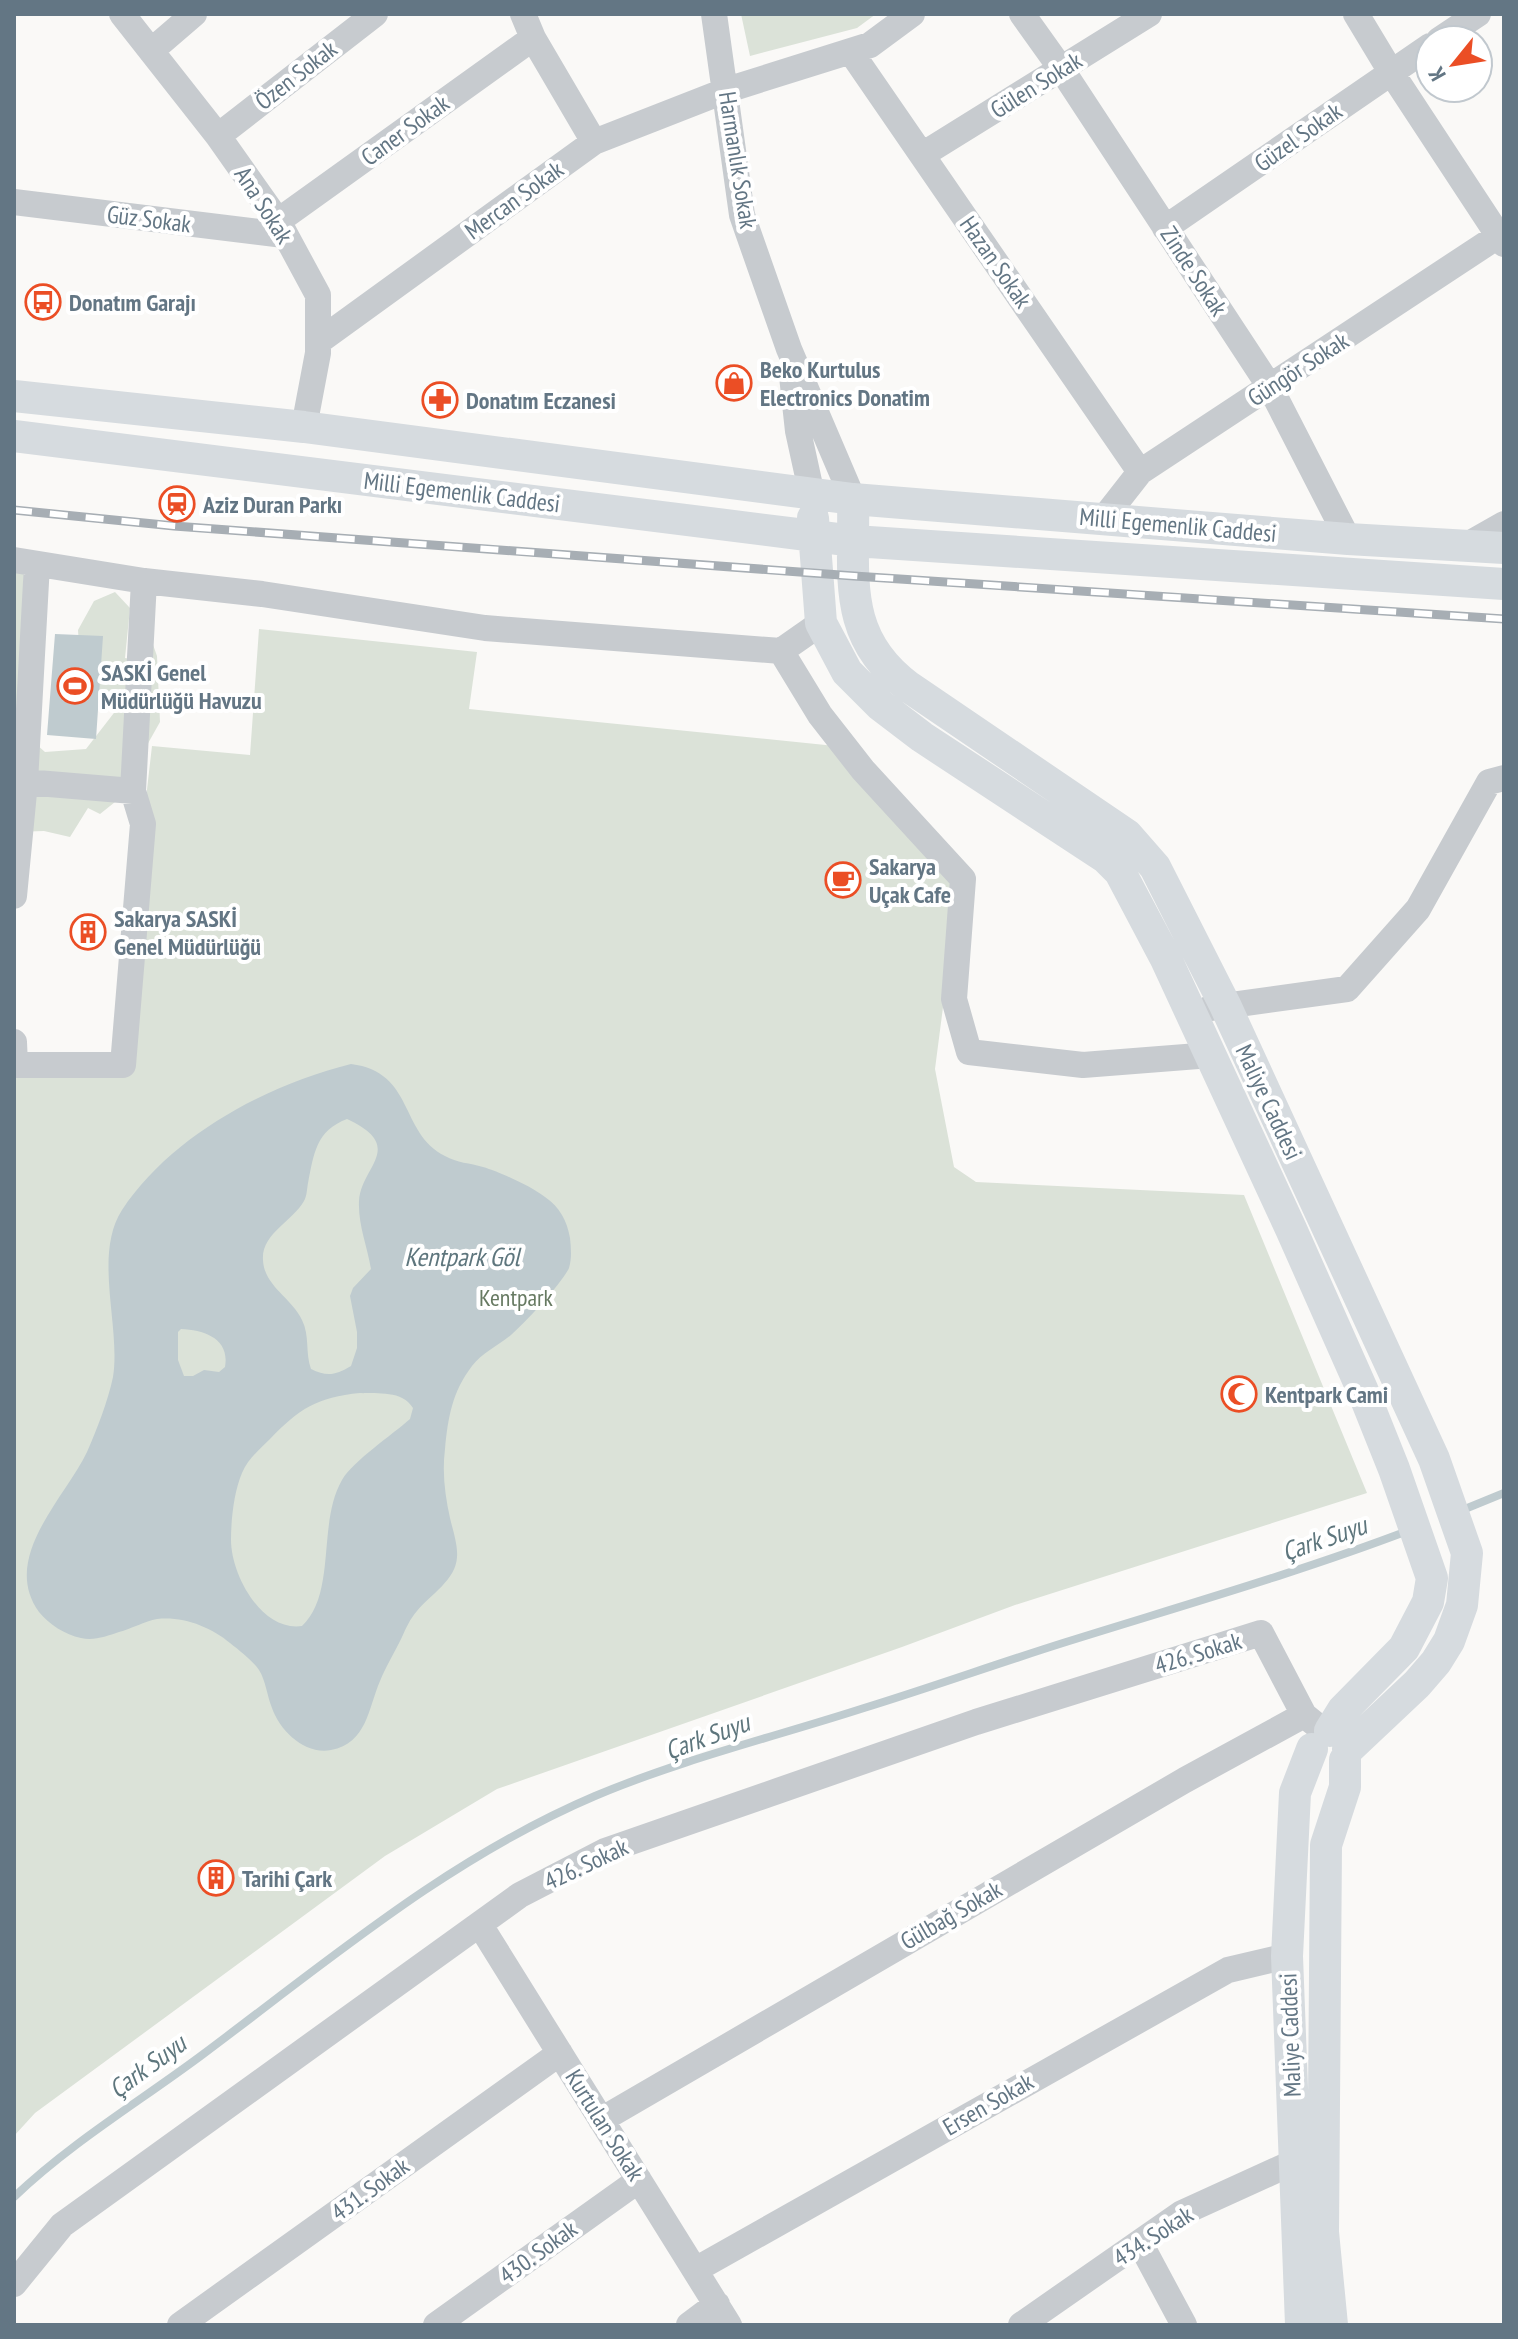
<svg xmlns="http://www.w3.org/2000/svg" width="1518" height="2339" viewBox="0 0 1518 2339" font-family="'PT Sans Narrow',sans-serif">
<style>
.green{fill:#dbe2d8}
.water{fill:#bfcbcf;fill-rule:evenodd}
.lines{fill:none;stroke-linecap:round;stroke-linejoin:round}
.stream{stroke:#bfcbcf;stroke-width:8}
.minor{stroke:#c7cbcf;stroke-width:26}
.major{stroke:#d6dbdf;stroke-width:32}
.rail-casing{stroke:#a7aeb4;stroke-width:9}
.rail{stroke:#fff;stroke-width:6;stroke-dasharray:18;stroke-linecap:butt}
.labels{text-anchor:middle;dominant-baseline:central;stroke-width:8;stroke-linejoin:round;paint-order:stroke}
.street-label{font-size:24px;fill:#637684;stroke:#fff}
.poi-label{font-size:24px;font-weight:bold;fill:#637684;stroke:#fff;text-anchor:start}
.park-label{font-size:24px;fill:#677a62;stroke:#fff}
.water-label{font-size:26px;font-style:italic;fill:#5e767d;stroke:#fff}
</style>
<rect width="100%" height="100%" fill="#faf9f7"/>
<path class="green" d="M741,14H876L857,28L750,56Z
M24,570L20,730L45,752L86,749L117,709L101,707L81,676L78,630L94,601L115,592L130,608L125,658L131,659L151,639L157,656L160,722L115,802L100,814L88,808L70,837L44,831L14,832V572Z
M259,629L477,652L469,709L845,747L960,876L935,1069L954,1167L976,1182L1244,1195L1367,1493L1015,1605L902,1647L497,1789L385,1856L35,2113L14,2136V1042L15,1064L123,1065L143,824L152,746L250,755Z"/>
<path class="water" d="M55,634L103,636L96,739L47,735Z
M351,1064C415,1072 399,1133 445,1156C457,1163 470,1163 483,1167C500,1172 531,1186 545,1197C560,1207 567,1221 570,1238C571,1248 572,1258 569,1268C562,1283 525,1323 511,1335C498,1346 482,1353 472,1366C452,1392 448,1418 445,1449C442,1473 445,1495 450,1518C453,1531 458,1545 457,1557C456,1580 430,1595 417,1611C410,1619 406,1628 402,1637C395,1652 386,1666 380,1681C368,1709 367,1743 331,1750C305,1755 280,1731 272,1708C267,1696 266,1681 259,1670C252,1660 240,1651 230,1643C211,1627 183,1616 157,1619C145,1621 131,1629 119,1632C107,1636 94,1641 81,1638C65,1635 49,1624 39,1612C0,1558 65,1498 87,1452C97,1429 108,1401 113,1377C121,1327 93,1255 122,1210C171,1136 266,1085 351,1064ZM347,1119C407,1147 361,1166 359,1201C358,1225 367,1245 371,1269L353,1288L350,1296L357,1332V1348L351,1366C336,1375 327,1377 311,1369C305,1353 310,1336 302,1320C292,1298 264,1286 263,1260C261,1234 293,1221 304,1201C307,1196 307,1188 308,1183C314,1153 316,1131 347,1119ZM181,1329C205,1330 230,1339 225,1367L219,1372L204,1370L193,1376H184L178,1360V1332ZM360,1393C378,1394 402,1390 413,1408L410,1419C392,1435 353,1461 342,1480C317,1523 337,1593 302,1626C262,1632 231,1575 231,1540C231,1519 234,1492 242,1473C248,1459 259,1450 270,1439C299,1409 317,1397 360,1393Z"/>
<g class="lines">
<path class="stream" d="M1460,1511L1504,1493
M14,2197C72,2142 139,2102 202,2055C328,1961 449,1858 595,1796C683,1759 774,1737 864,1708C932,1687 999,1663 1066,1642C1181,1606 1297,1573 1410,1530"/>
<path class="minor" d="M122,14L218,136L278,221L318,295V353L304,427
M523,14L533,38L594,142
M714,14L742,215L789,349L853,499
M1022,14L1062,70L1270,387L1348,539
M1356,14L1391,72L1504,244
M1439,40L1478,14
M151,51L194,14
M851,52L1140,472
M218,136L375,14
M922,155L1149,14
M14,202L284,235
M278,221L533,38
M1165,228L1430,46
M318,342L594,142L727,90L870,45L912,14
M792,376L798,431L812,495
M1104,518L1140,472L1504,232
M1467,545L1504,524
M14,560L144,581L262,594L485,628L781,651L820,715L863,770L963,879L954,999L969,1052L1083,1065L1211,1055
M37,564L25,782L133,791L144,581
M781,651L821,623
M14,896L25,782
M1210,1008L1347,989L1418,909L1489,782L1504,778
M14,1042L15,1065H123L143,824L133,791
M480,1925L729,2325
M601,2120L1185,1780L1304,1715
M1140,2243L1184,2325
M695,2270L1228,1970L1287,1956
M14,2284L62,2225L520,1895L605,1851L976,1722L1261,1633L1304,1715L1325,1732
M180,2325L560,2053
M436,2325L639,2180
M689,2325L717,2304
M1021,2325L1182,2213L1294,2162"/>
<path class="major" d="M14,396L304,427L853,499L1348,539L1504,548
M14,436L854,541L1504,584
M853,499C855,575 840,636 909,687L1127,835L1155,867L1225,1005L1434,1459L1467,1553L1462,1605L1449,1641L1436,1662L1417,1684L1348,1749
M813,518L821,623L847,672L880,705L922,737L1106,858L1120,872L1166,959L1291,1229L1362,1389L1394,1469L1432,1578L1428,1602L1404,1648L1343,1710L1330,1731
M1301,2325L1287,1956L1295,1793L1312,1749
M1332,2325L1323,2232L1326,1845L1345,1787V1760"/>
<defs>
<path id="rail" d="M14,510L174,526L854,576L1504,619"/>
</defs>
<use href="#rail" class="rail-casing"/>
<use href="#rail" class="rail"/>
</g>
<defs>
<symbol id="bus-ring" viewBox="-11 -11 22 22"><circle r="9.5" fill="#fff" stroke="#eb4e25" stroke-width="1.5"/><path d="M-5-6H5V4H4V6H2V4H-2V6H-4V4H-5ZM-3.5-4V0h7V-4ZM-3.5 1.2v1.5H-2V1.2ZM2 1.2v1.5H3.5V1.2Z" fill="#eb4e25"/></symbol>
<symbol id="shop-ring" viewBox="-11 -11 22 22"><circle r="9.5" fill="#fff" stroke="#eb4e25" stroke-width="1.5"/><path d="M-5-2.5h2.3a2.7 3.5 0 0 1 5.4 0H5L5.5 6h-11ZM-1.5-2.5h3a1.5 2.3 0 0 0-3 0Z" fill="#eb4e25"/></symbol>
<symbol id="pharmacy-ring" viewBox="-11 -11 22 22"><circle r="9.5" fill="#fff" stroke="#eb4e25" stroke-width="1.5"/><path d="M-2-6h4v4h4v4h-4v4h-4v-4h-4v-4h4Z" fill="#eb4e25"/></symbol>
<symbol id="station-ring" viewBox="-11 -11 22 22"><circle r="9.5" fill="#fff" stroke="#eb4e25" stroke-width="1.5"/><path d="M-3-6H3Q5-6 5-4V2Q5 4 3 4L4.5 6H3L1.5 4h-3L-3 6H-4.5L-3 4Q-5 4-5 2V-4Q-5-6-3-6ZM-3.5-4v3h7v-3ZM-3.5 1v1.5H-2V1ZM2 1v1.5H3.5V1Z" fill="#eb4e25"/></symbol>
<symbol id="stadium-ring" viewBox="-11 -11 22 22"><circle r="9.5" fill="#fff" stroke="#eb4e25" stroke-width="1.5"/><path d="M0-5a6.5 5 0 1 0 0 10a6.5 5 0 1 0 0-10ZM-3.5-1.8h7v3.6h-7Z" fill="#eb4e25"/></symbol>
<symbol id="cafe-ring" viewBox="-11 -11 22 22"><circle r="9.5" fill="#fff" stroke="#eb4e25" stroke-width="1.5"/><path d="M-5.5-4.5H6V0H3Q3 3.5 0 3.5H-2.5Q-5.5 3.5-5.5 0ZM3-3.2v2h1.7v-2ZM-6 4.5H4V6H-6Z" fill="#eb4e25"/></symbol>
<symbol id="building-ring" viewBox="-11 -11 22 22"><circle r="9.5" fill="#fff" stroke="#eb4e25" stroke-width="1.5"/><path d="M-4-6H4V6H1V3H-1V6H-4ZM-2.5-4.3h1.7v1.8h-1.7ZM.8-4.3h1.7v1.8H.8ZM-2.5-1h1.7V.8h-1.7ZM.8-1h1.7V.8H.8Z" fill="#eb4e25"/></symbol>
<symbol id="mosque-ring" viewBox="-11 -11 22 22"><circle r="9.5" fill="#fff" stroke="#eb4e25" stroke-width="1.5"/><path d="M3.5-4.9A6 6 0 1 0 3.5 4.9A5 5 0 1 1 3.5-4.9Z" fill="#eb4e25"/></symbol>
</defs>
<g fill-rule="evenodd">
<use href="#bus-ring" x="23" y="282" width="40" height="40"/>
<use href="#shop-ring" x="714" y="363" width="40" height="40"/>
<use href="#pharmacy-ring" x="420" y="380" width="40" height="40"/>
<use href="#station-ring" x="157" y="484" width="40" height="40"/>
<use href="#stadium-ring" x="55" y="666" width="40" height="40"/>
<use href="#cafe-ring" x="823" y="860" width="40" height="40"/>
<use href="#building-ring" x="68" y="912" width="40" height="40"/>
<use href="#mosque-ring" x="1219" y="1374" width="40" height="40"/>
<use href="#building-ring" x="196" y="1858" width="40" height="40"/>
</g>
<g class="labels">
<g class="street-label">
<text transform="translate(296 75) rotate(-38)">Özen Sokak</text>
<text transform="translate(1036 85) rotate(-32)">Gülen Sokak</text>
<text transform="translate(405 130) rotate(-36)">Caner Sokak</text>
<text transform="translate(1298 137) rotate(-35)">Güzel Sokak</text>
<text transform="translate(738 160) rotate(81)">Harmanlık Sokak</text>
<text transform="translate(514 200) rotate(-36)">Mercan Sokak</text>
<text transform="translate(264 205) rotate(57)">Ana Sokak</text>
<text transform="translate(149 219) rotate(7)">Güz Sokak</text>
<text transform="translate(996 262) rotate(55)">Hazan Sokak</text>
<text transform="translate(1194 271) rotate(57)">Zinde Sokak</text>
<text transform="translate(1298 369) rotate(-33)">Güngör Sokak</text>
<text transform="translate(462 492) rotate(7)">Milli Egemenlik Caddesi</text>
<text transform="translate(1178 525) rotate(5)">Milli Egemenlik Caddesi</text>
<text transform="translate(1269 1102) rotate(65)">Maliye Caddesi</text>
<text transform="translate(1198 1653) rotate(-17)">426. Sokak</text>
<text transform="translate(586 1864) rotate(-25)">426. Sokak</text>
<text transform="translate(951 1915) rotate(-30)">Gülbağ Sokak</text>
<text transform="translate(1290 2035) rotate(-92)">Maliye Caddesi</text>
<text transform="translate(988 2104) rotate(-30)">Ersen Sokak</text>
<text transform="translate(605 2125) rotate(58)">Kurtulan Sokak</text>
<text transform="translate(370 2189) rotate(-36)">431. Sokak</text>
<text transform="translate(1153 2236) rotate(-33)">434. Sokak</text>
<text transform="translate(538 2252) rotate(-36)">430. Sokak</text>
</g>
<g class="poi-label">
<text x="69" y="302">Donatım Garajı</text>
<text x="760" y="369">Beko Kurtulus<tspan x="760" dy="28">Electronics Donatim</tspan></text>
<text x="466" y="400">Donatım Eczanesi</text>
<text x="203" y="504">Aziz Duran Parkı</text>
<text x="101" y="672">SASKİ Genel<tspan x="101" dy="28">Müdürlüğü Havuzu</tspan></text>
<text x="869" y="866">Sakarya<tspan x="869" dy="28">Uçak Cafe</tspan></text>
<text x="114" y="918">Sakarya SASKİ<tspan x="114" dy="28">Genel Müdürlüğü</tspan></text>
<text x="1265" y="1394">Kentpark Cami</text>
<text x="242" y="1878">Tarihi Çark</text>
</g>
<g class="park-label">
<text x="516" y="1297">Kentpark</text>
</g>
<g class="water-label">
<text x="462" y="1256">Kentpark Göl</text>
<text transform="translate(1324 1538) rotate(-19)">Çark Suyu</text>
<text transform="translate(707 1736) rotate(-20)">Çark Suyu</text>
<text transform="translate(147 2066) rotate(-36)">Çark Suyu</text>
</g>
</g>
<rect width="1518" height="2339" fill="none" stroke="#637684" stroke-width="32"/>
<g transform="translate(1454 64) rotate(240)"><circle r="38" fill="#ffffff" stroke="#c1c8ce" stroke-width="2"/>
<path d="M0-6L14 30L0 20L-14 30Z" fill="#eb4e25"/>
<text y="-12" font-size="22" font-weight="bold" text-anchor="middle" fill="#637684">K</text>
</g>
</svg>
